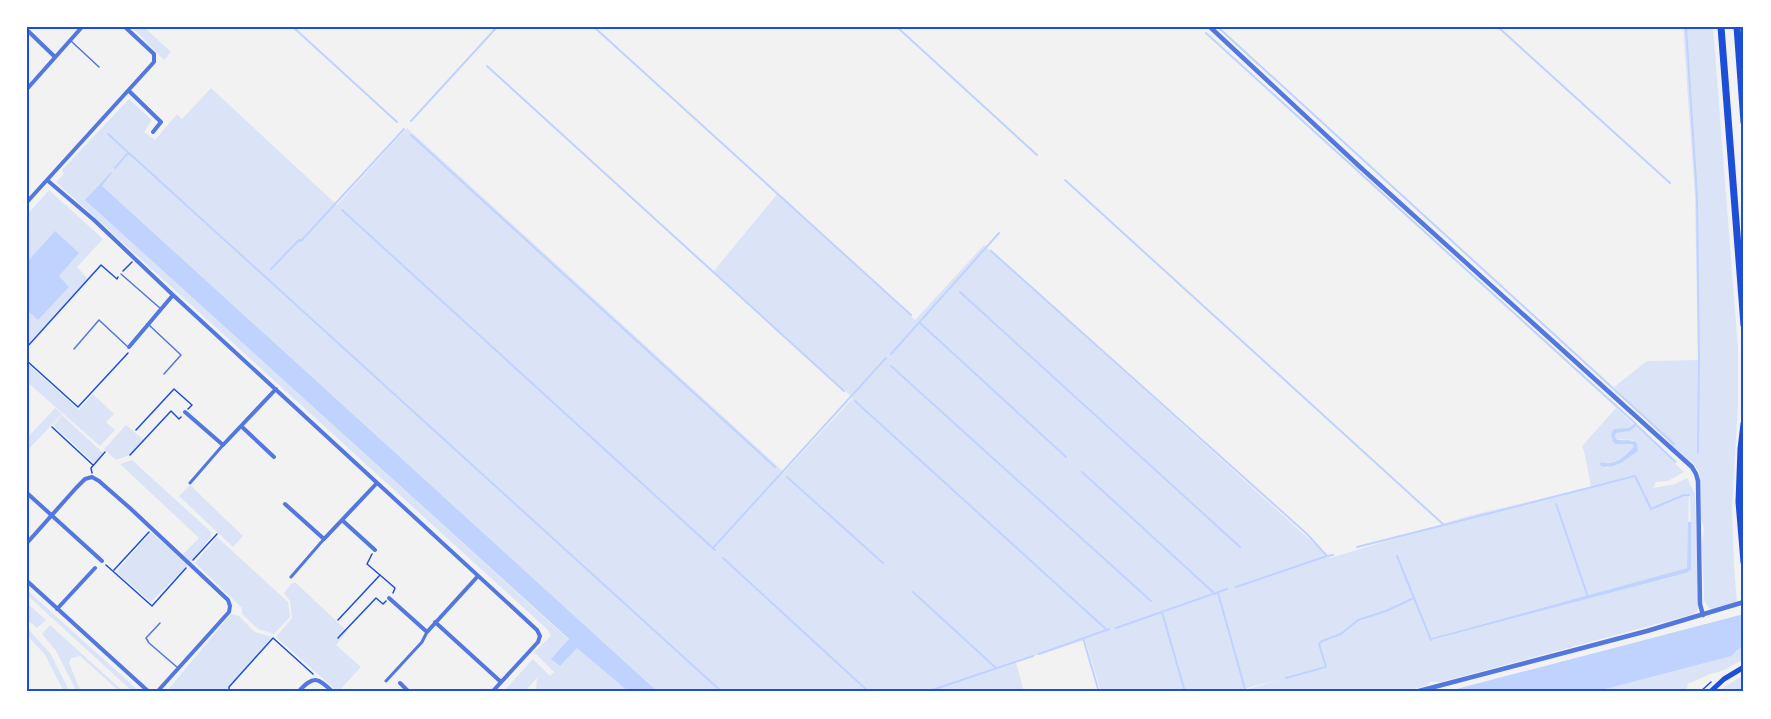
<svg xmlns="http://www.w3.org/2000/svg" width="1771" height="719" viewBox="0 0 1771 719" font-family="Rubik,sans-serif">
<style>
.green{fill:#dbe4f7;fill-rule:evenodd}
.water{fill:#bfd3fe}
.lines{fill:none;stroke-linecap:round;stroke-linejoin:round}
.stream{stroke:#bfd3fe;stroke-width:2}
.path{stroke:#1d4ed8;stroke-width:1.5}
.service{stroke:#5277de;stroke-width:1.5}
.pedestrian{stroke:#5277de;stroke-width:3}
.minor{stroke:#5277de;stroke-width:4}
.tertiary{stroke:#5277de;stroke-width:4.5}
.secondary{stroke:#1d4ed8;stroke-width:5}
.motorway{stroke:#1d4ed8;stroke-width:7}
.neatline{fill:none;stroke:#1d4ed8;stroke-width:2}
</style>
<rect width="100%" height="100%" fill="#f2f2f2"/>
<path class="green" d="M132,27H144L171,52L164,60Z
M1683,27H1713L1738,349V404L1732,507L1734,566L1737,602L1714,609L1709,608L1704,601L1702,546L1704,529L1701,519L1700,474L1694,464L1687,461L1614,387L1647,361L1698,360L1695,198Z
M211,88L337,205L407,128L784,472L853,398L713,272L778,193L915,320L984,245L1330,558L1472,515L1591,487L1585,455L1582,446L1616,408L1633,424L1629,428L1611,434L1617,444H1632L1634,447C1626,454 1618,463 1606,464V468L1617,465L1638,451L1633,440L1616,439L1615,435L1617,433L1630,431L1636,426L1684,472L1668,481L1656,482L1653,488L1675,484L1687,478L1695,494L1699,609L1694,614L1441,682H1430L1428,685L1403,692H1239L1279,680L1231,692H1101L1085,640L1016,662L1024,692H658L101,186L112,174L86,200L569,640L552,660L578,646L632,692H536L537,678L524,692H503L533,659L550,676L554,672L534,652L551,636L548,630L56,182L64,174L62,170L129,99L152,120L144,132L155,140L177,114L182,119ZM1689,495H1690L1691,570L1686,573L1431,640L1432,638L1687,568Z
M49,190L103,239L77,267L88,279L27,345V310L38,319L69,287L58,276L55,232L27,262V215Z
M27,363L79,410L93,394L114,414L106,422L115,430L100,446L27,382Z
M55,408L62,414L27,451V438Z
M62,415L103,453L94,463L53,425Z
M126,425L144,440L132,454L116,460L104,449Z
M132,460L211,532V537L191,562L183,554L199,538L120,464Z
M190,485L243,536L233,547L179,496Z
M151,532L188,565L151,602L116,572Z
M217,537L288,602L290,617L274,634L258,629L242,614V608L195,563Z
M292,583H296L347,631L336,645L361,667L338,692L276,637L292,618L290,601L284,593Z
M27,590L140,692H133L27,595Z
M27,603L46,620L37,628L27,619Z
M231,614L239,616L255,632L272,637L224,692H166Z
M50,625L124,692H120L80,656L71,658L69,663L81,692H77L56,651L42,634Z
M27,628L50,653L70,692H64L45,655L27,635Z
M1744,647V659L1722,671L1710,674L1688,684L1686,692H1594L1732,656L1738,649Z
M1743,675L1744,692H1720V690Z"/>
<path class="water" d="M111,172L112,173L102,186L658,692H629L577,648L560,666L551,659L569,639L85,200Z
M55,231L79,253L59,276L69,287L38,320L27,310V262Z
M1635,423L1638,425L1677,462L1675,463L1636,426L1630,431L1617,433L1615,435L1616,439C1623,442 1630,438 1637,443L1638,451C1626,459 1616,470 1601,466L1600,465L1601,462C1615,467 1624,456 1634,447L1632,444H1616L1613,442L1611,434L1614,429L1629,428Z
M1688,522H1691V570L1686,573L1431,640L1432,638L1687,568Z
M1744,614V647L1738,649L1732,656L1594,692H1445Z"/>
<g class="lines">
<path class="stream" d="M293,27L397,122
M594,27L911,315
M897,27L1037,155
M1498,27L1670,183
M1686,27L1697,197L1699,360L1698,452
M1220,29L1674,444
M1206,33L1636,424
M487,66L844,391
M411,121L497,27
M108,134L722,692
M411,135L775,467
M115,168L128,153
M1065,180L1444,525L1635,476L1651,509L1684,495H1689
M342,210L715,550
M991,251L1307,534L1327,556L1333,555
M271,269L299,240L301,241L404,129
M960,292L1240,547
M920,323L1066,457
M891,354L999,233
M891,366L1151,601
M855,401L1107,630
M1082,472L1215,594
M787,477L883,563
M1556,504L1588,597
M1357,547L1444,525
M713,548L886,358
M1397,556L1431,640
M723,558L869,692
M1236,587L1327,556
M913,592L996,668
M1218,593L1245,689
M1162,612L1185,692
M1116,628L1227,589
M1083,638L1099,692
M1039,654L1109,629
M1286,678L1326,667L1319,644L1322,641L1341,634L1358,620L1386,611L1414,598
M926,692L1033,656"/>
<path class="path" d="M123,271L132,262
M27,347L101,265L117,279L118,277
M27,361L78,407L128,353
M52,427L93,465
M136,430L174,389L192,405L188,409
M130,455L171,411L179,419L181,417
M92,473L91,468L105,452
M193,560L217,534
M106,565L152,606L186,568
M114,570L149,532
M380,575L395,588L393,593
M338,620L380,575L367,564L372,554
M338,638L376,598L383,604L386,601
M229,692V687L273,638L313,674
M1700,692L1711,682"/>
<path class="service" d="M71,41L99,67
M121,274L161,309
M149,325L181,355L164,374
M74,349L99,320L128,347
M160,623L146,638L149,643L178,668"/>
<path class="pedestrian" d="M190,483L223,445
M291,577L324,539
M386,681L422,642L427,632"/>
<path class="minor" d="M27,30L55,57
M27,89L82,27
M129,91L161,122L153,132
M47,180L94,220L173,295L537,630L540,636L538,642L492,692
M27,202L154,62V54L125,27
M129,347L173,295
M185,412L223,445L276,389
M241,426L274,457
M27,493L102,561
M285,504L324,539L377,483
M342,520L375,550
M27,543L76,488L85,479L92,477L99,481L131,509L228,600L230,606L229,612L157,692
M27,581L149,692
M389,598L427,632L478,576
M57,609L95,568
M435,622L501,682
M400,683L409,692
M298,692C314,675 317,677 333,692"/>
<path class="tertiary" d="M1210,27L1359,166L1692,467L1696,474L1698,481L1700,604L1703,615
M1415,692L1647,631L1744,602"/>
<path class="secondary" d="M1710,692L1724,679L1744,667"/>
<path class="motorway" d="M1721,27L1744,325
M1737,27L1744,122
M1744,424L1741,449L1739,502L1744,562"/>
</g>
<rect width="1771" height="719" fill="none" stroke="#ffffff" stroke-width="57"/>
<rect x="28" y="28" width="1714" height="662" class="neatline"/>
</svg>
